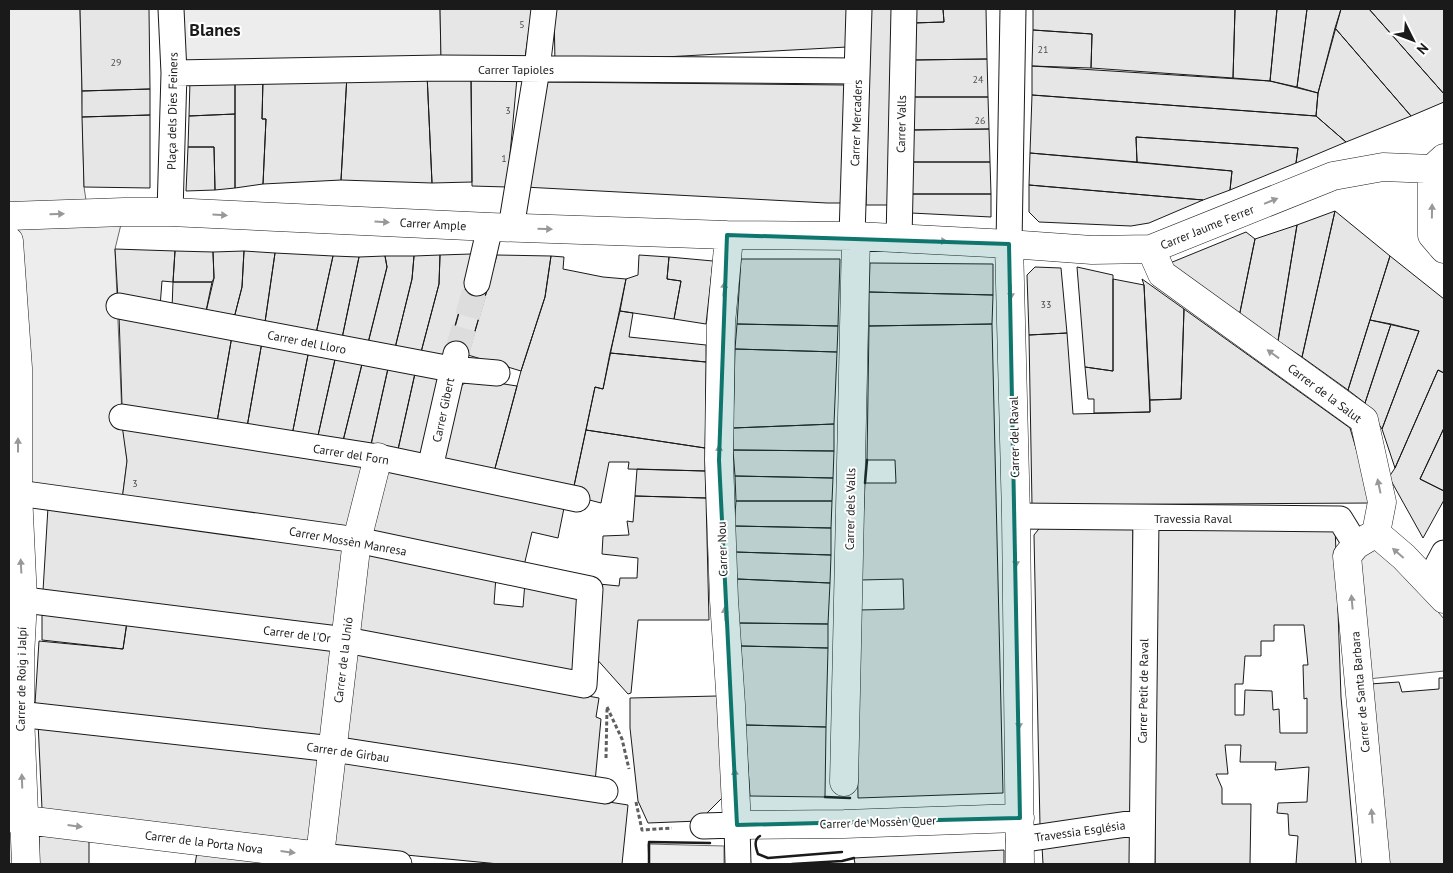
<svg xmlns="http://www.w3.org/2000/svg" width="1453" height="873" viewBox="0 0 1453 873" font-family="'PT Sans',sans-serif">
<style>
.parking{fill:#ededed;stroke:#6a6a6a}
.building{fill:#e6e6e6;stroke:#1a1a1a;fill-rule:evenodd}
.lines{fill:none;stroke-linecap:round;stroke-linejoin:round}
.pedestrian-tunnel{stroke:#ddd;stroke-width:25;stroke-dasharray:25 12;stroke-linecap:butt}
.pedestrian-casing{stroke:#1a1a1a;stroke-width:27}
.minor-casing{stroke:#1a1a1a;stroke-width:29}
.path{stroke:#5f5f5f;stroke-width:3;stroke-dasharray:4 2.5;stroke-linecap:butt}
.pedestrian{stroke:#fff;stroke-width:25}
.minor{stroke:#fff;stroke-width:28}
.wall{stroke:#1a1a1a;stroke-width:2.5}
.oneway{fill:#989898}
.marked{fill:#0f766e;fill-opacity:0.2;stroke:#0f766e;stroke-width:4;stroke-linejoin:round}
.labels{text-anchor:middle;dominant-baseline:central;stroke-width:4;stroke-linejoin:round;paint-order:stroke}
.number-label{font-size:10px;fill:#4d4d4d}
.street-label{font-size:12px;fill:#1a1a1a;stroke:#fff}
.district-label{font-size:18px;font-weight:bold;fill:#1a1a1a;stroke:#fff}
</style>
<rect width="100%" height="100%" fill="#fff"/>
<path class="parking" d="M9,9H80L84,187L88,213L124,212L115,249L122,417L127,461L122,500L18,493L9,241Z
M171,9H440L441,60L174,73Z
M1382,545L1444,619V671L1368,679L1358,564L1361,553Z
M648,844L724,846V864H649Z"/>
<path class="building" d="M80,9H149L150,89L82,91Z
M440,9H532L525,58L441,60Z
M554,9H848L847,47L555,63Z
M871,9H897L891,205H866Z
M913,9H943L944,22L913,23Z
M943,9H986L987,59L913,60V23L944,22Z
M1033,9H1235L1233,78L1091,68L1092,34L1033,30Z
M1235,9H1277L1270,81L1233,78Z
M1277,9H1307L1297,87L1270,81Z
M1307,9H1341L1318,93L1297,87Z
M1341,9H1369L1444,94V102L1411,116L1335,28Z
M1369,9H1444V94Z
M1335,28L1411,116L1346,142L1316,116L1318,93Z
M1033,30L1092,34L1091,68L1032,66Z
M987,59L988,97H912L913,60Z
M1032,66L1270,81L1318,93L1316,116L1032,95Z
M427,74L432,183L341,180L347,75Z
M427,74H471L472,182L432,183Z
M471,74L517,78L507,187L472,186Z
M347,75L341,180L263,184L266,119H262L263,79Z
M235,79V114L189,116L190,81Z
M235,79H263L262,119H266L263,184L235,188Z
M544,82L845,85L847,195L840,203H827L524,187Z
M150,89V115L82,117V91Z
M1032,95L1316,116L1346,142L1296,163L1298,148L1136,137L1137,162L1030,153Z
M912,97H988L989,129L911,130Z
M235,114V188L215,190L214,147H188L189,116Z
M150,115V188L84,187L82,117Z
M989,129L990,162H911V130Z
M1136,137L1298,148L1296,163L1230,190L1232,171L1137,162Z
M188,147H214L215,190L186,191Z
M1030,153L1232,171L1230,190L1203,200L1029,185Z
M911,162H990L991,194H911Z
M1029,185L1203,200L1149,223L1131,226L1039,222L1029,212Z
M911,194H991V217L911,213Z
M1335,211L1390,256L1348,390L1302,357Z
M1335,211L1302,357L1278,341L1297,225Z
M1297,225L1278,341L1239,317L1255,239Z
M1246,232L1255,239L1239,317L1170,263Z
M115,249L175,251L173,282L162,281L160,307L118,299Z
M175,251L213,252L214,278L212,282H173Z
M244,251L242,287L233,322L205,316L214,278L213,252Z
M244,251L275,253L264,329L233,322L242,287Z
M275,253L333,256L315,338L264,329Z
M471,254L468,280L446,360L420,356L439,284L440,255Z
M440,255L439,284L420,356L394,352L412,279L414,256Z
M497,255L551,256L545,297L521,371L468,355Z
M639,255L669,257L667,279L681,281L674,319L620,311L626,279L638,275Z
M333,256L359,257L341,343L315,338Z
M385,256H414L412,279L394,352L367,347L387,267Z
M385,256L387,267L367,347L341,343L359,257Z
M551,256L564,257L563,269L603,277L626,279L603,389L595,387L574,486L494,472L521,371L545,297Z
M1390,256L1444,299V373L1438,370L1395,468L1382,429L1419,331L1370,320Z
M669,257L713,261L706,324L674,319L681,281L667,279Z
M741,259H840L838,326L737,324Z
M870,263L993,264V295L869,292Z
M1035,267L1061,268L1067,333L1029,335L1027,275Z
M1077,267L1113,275V371L1085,367Z
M1113,279L1144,285L1150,412L1094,413V399H1088L1085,367L1113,371Z
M1142,279L1184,309L1181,399L1150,400L1144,285Z
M468,280L488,287L468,355L448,350Z
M173,282H212L205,316L172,309Z
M869,292L993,295L992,324L869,326Z
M1184,309L1350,428L1372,503L1032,505L1029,335L1067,333L1073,414L1150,412V400L1181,399Z
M620,311L633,313L629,337L706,345V362L610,353Z
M119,315L232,336L217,422L122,405Z
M1370,320L1391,324L1365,403L1348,390Z
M737,324L838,326L837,352L735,349Z
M992,324L1003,793L858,798L856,669L859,610L904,609L903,579L860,580L865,483H896L895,460H867L869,326Z
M1391,324L1419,331L1382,429L1365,403Z
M232,336L262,342L247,427L217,422Z
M262,342L309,350L292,435L247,427Z
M735,349L837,352L834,424L733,428Z
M309,350L336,355L317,440L292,435Z
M610,353L706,362L705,448L586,430L595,387L603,389Z
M336,355L363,360L342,445L317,440Z
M363,360L389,364L370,449L342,445Z
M389,364L416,369L397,454L370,449Z
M416,369L445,374L423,459L397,454Z
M1438,370L1444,373V428L1420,479L1444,491V500L1423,538L1389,477L1395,468Z
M471,379L517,386L494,472L439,460L459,387Z
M834,424V451L733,450V428Z
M122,425L366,465L348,533L122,500L127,461Z
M1444,428V491L1420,479Z
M586,430L705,448V471L628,469L629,462H609L601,503L578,497L574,486Z
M733,450L834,451L833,478L735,476Z
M637,469L705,471L706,498L635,496Z
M385,470L565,503L558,538L532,532L523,570L368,538Z
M735,476L833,478L832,501H736Z
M635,496L706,498L709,620H638L631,693L628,694L594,656L599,584L619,586L620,578H637L638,558L602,554L603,536L629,535L627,521L633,522Z
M736,501H832L831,528L734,526Z
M48,507L348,546L339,628L43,591Z
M1042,525L1131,527L1133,531V813L1040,826L1034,535Z
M1335,525L1341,697L1356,864H1296L1298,836L1289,835L1288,814L1277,813L1278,803L1307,802L1309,767L1275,770L1276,762H1240L1241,745H1225L1228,774H1216L1222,788V804H1251L1250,864H1155V528ZM1274,625H1304L1308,665H1303L1304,699L1307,698V733H1280L1279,709L1273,710L1272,691L1245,690L1244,715H1235V684H1243L1245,656H1261V641H1274Z
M734,526L831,528V555L735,552Z
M365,549L496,576L494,604L523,607L525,582L581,594L573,675L356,635Z
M735,552L831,555L830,583L737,579Z
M737,579L830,583L828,624L738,623Z
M42,611L127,622L123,649L42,640Z
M127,622L337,648L327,737L35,704L39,641L123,649Z
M738,623L828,624V648L741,646Z
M741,646L828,648L826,727L745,725Z
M354,654L599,698L596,717L601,719L595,782L346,744Z
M1439,678H1444V864H1385L1370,684L1399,682L1402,692L1439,689Z
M717,696L723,797L699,821L648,823L638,801L630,728V698Z
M38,722L320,756L310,841L42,809Z
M745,725L826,727L825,797L750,796Z
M341,760L628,805L622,864H499L334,848Z
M9,829H12L15,864H9Z
M39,830L89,835V864H39Z
M1133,832V864H1043L1042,846Z
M198,847L307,864H195Z
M1004,850V864H855L854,858Z"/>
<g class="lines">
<path class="pedestrian-tunnel" d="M457,352L477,283"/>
<defs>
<path id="pedestrian" d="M174,73L440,68L857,71
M170,212L174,73L171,9
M511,228L537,69L544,9
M852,236L859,9
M899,239L904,9
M1009,244L1013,9
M477,283L490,227
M119,306L451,369L497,373
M122,417L378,457L577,499
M430,468L456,354
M1016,516L1340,519L1356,545
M1428,583L1444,553
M9,598L346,640L584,685L590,589L357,540L18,493
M9,713L333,749L605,791
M703,826L737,825L738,864
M1019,840L1141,822
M320,856L399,864
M1142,864L1146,518"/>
<path id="minor" d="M1444,158L1432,169V235L1444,249
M9,216L124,212H170L490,227L727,235L856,236L1009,244L1092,250L1151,249L1333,176L1383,167L1432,169
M727,235L728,248L721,323L719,460L724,600L731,705L737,825L844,824L1020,818
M9,241L18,368V493L23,600L20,657V714L26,864
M1009,244L1016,516L1020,864
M1151,249L1162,274L1364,420L1382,502L1376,533
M1376,533L1356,545L1347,556L1376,864
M1376,533L1404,557L1444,599
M844,782L856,236
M9,818L320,856
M319,864L357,540L378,457"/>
</defs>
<use href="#pedestrian" class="pedestrian-casing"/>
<use href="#minor" class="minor-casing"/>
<path class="path" d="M607,707L622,739L629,769
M606,758L607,709
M636,802L642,830L672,828"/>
<use href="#pedestrian" class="pedestrian"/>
<use href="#minor" class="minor"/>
<path class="wall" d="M865,483L867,460
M825,797L850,798
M760,836C753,840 756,848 758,854L768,858L842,852
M649,864V842L710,843
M792,864L842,861L854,858"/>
</g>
<defs><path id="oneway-solid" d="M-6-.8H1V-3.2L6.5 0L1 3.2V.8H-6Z" transform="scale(1.25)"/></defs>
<g class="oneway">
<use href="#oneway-solid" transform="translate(1271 201) rotate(-22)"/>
<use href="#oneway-solid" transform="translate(1432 211) rotate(-89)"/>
<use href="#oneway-solid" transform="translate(57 214) rotate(-2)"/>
<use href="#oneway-solid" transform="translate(220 215) rotate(3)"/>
<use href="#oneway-solid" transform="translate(382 222) rotate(3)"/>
<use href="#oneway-solid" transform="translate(545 229) rotate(2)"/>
<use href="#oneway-solid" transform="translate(940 241) rotate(2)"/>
<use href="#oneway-solid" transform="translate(724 289) rotate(-85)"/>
<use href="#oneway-solid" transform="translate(1011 292) rotate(89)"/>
<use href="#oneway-solid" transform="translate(1273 354) rotate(-144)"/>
<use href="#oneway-solid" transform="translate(18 445) rotate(-90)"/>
<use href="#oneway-solid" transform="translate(719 452) rotate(-89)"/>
<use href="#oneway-solid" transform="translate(1379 486) rotate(-102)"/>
<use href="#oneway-solid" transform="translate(1398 553) rotate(-139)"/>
<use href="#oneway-solid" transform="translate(1016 560) rotate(89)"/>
<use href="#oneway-solid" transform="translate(21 566) rotate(-93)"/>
<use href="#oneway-solid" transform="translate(1352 602) rotate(-95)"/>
<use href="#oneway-solid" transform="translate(725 614) rotate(-94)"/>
<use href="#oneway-solid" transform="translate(1019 722) rotate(89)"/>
<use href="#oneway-solid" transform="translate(735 776) rotate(-93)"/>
<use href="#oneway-solid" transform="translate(22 781) rotate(-92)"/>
<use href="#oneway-solid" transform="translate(1372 816) rotate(-95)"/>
<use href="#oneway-solid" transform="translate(75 826) rotate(7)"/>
<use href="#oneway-solid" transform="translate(288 852) rotate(7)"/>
</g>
<path class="marked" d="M727,235L1009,244L1020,818L737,825L719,460Z"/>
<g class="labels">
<g class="number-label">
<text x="522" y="24">5</text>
<text x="1043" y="49">21</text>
<text x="116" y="62">29</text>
<text x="978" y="79">24</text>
<text x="508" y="110">3</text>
<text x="980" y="120">26</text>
<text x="504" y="158">1</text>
<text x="1046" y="304">33</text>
<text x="135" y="483">3</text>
</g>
<g class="street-label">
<text x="516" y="69">Carrer Tapioles</text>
<text transform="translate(172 111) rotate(-89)">Plaça dels Dies Feiners</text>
<text transform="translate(856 123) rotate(-88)">Carrer Mercaders</text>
<text transform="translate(901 124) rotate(-89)">Carrer Valls</text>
<text transform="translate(433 224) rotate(3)">Carrer Ample</text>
<text transform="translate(1207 227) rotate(-22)">Carrer Jaume Ferrer</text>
<text transform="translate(307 342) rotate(11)">Carrer del Lloro</text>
<text transform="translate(1325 393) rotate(37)">Carrer de la Salut</text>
<text transform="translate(443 410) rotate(-78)">Carrer Gibert</text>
<text transform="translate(1014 437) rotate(-91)">Carrer del Raval</text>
<text transform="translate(351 454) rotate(9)">Carrer del Forn</text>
<text transform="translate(850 509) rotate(-89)">Carrer dels Valls</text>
<text x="1193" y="518">Travessia Raval</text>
<text transform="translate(348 541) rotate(10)">Carrer Mossèn Manresa</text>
<text transform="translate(722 549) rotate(-92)">Carrer Nou</text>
<text transform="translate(297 634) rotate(7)">Carrer de l'Or</text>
<text transform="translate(343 660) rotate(-83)">Carrer de la Unió</text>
<text transform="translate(21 679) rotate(-89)">Carrer de Roig i Jalpí</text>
<text transform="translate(1143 691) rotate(-89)">Carrer Petit de Raval</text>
<text transform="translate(1360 692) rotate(-95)">Carrer de Santa Barbara</text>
<text transform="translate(348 752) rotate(8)">Carrer de Girbau</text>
<text transform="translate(878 822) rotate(-2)">Carrer de Mossèn Quer</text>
<text transform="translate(1080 831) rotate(-8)">Travessia Església</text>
<text transform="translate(204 842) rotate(7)">Carrer de la Porta Nova</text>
</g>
<g class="district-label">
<text x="215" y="29">Blanes</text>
</g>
</g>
<rect width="1453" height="873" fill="none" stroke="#1a1a1a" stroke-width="20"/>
<g transform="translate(1413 40) rotate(132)" stroke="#ffffff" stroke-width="4" paint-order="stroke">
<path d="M0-4L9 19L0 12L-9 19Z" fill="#1a1a1a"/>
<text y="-8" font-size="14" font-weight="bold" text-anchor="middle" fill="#1a1a1a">N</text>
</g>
</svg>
